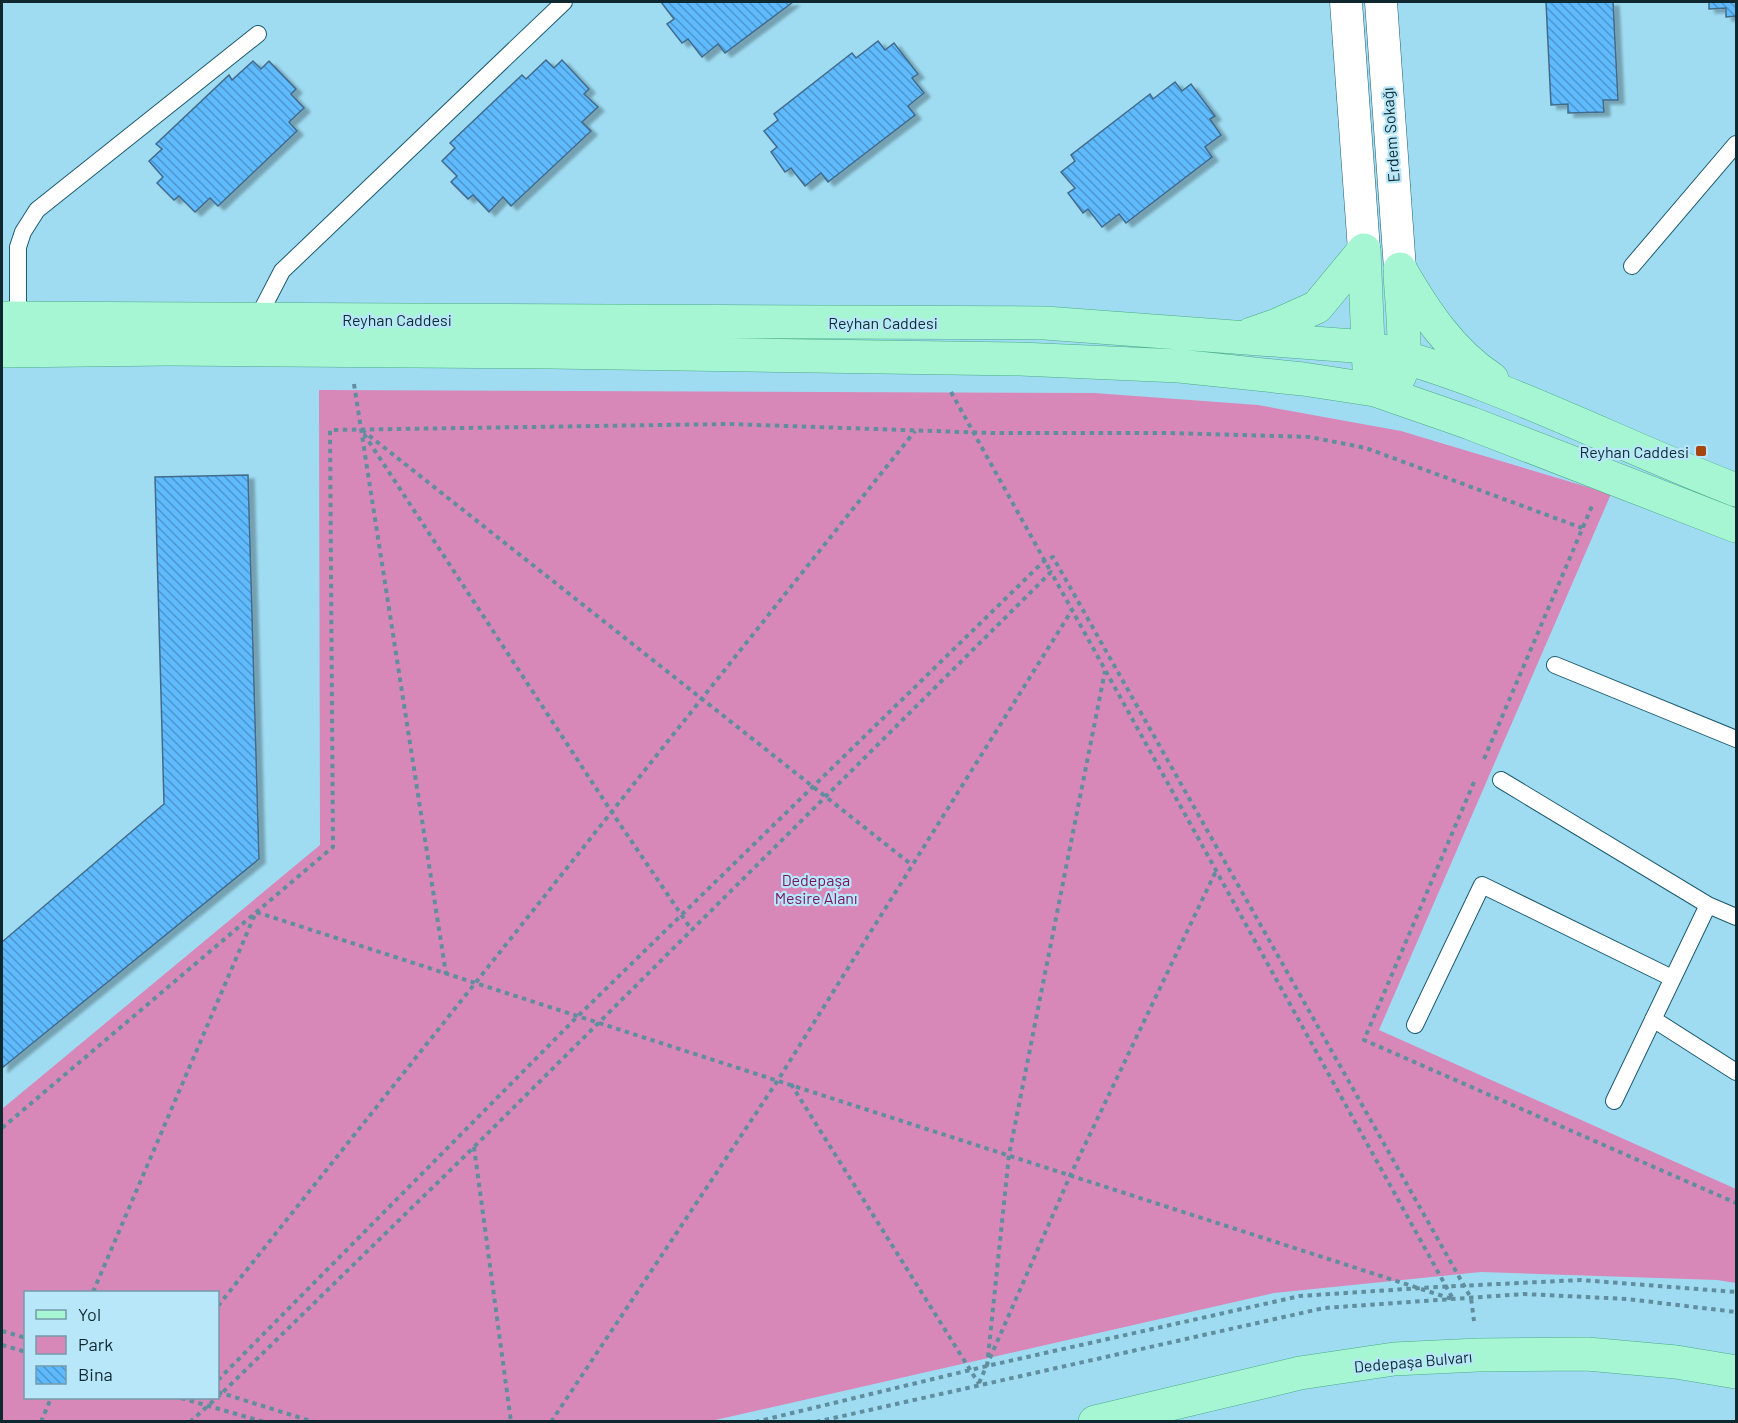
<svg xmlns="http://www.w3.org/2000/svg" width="1738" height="1423" viewBox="0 0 1738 1423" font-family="Barlow,sans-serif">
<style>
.green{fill:#d888b8;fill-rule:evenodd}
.building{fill:url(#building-back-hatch);stroke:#426b8b;stroke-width:1.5;filter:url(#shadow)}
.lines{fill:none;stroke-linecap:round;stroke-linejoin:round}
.lane-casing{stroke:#1c5a6d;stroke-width:18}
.street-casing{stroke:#1c5a6d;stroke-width:33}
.primary-casing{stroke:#4baa88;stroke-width:34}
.path{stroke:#618e9e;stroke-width:4;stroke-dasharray:4.5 4.5;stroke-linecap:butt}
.lane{stroke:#fff;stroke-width:16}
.street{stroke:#fff;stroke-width:32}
.primary{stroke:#a6f6d4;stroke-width:33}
.poi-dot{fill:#a8440f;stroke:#b7e7f9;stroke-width:2}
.labels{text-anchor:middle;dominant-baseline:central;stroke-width:4.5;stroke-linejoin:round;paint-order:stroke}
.street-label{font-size:16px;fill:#0f2830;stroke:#b7e7f9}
.poi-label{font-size:16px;fill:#0f2830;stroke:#b7e7f9;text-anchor:end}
.park-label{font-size:16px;fill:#7b125d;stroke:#b7e7f9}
</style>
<defs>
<pattern id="building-back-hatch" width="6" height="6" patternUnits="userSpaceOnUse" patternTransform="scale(1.5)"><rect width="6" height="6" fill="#5ebafe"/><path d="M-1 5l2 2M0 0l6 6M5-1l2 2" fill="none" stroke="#4c97ce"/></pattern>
<filter id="shadow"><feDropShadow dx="6" dy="4" stdDeviation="1.5" flood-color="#0004"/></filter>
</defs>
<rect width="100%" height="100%" fill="#9fdcf2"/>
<path class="green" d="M319,390L1094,393L1258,405L1401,431L1611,494L1379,1030L1736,1189V1283L1717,1280L1481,1272L1274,1293L711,1421L2,1422V1109L320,845ZM26,1292H218V1398H26Z"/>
<path class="building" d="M661,2H793L725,53L718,44L702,57L688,39L682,43L667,24L674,19Z
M1546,2H1613L1618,100H1603L1604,112L1568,113V104L1551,105Z
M1709,2H1736V16L1726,17V8L1709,9Z
M878,41L885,50L894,43L918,74L912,78L924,93L908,106L915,115L828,182L821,173L805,186L791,168L785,172L771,152L777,147L764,131L778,120L774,114L852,53L856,58Z
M546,60L554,68L562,60L589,89L584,94L598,107L582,122L591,131L511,206L503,197L489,212L473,195L468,199L451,182L457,176L442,161L455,148L450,143L522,75L526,79Z
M253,61L261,69L269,61L296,89L291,94L304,108L289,122L297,131L218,206L210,198L195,212L179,196L174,200L157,183L163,177L149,161L162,149L156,144L229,75L232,80Z
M1175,82L1182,91L1191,84L1215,116L1210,119L1221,135L1205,147L1212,157L1126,223L1119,214L1102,227L1088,209L1083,213L1068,193L1075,188L1061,172L1075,161L1071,155L1150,94L1153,99Z
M248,475L259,859L2,1068V942L164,804L155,477Z"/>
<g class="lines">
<defs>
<path id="lane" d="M1632,266L1736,144
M18,323V247L23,232L37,210L258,34
M255,323L282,271L564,2
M1555,665L1736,739
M1501,780L1708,905
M1653,1019L1736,1072
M1415,1025L1482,885L1672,978
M1614,1101L1708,905L1736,917"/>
<path id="street" d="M1346,2L1364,250
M1381,2L1400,269"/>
<path id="primary" d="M1364,250L1369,368
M1400,269C1424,311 1451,352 1492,379
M2,318L1045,323L1367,347C1495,379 1613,443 1736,490
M1251,334L1277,325L1317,307L1364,250
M2,351L169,349L550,352L1020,359L1179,366L1303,379L1375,390L1470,423L1736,526
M1399,377C1409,361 1401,296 1400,274
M1095,1422L1300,1373L1394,1359L1478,1355L1587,1354L1676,1362L1736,1372"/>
</defs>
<use href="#lane" class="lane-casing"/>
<use href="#street" class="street-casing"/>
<use href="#primary" class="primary-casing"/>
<path class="path" d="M354,384L446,974
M951,392L1051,572
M362,430L912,865
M364,434L611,811L691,929
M1484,759L1592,506
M1474,782L1364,1040L1736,1203
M791,1084L979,1384
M2,1128L333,847L330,430L728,424L992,433H1167L1310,437L1366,448L1582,528
M474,1147L511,1422
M93,1292L256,912L1452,1299
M218,1306L915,431
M2,1331L26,1338
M2,1345L26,1352
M987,1366L1009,1155L1105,671
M218,1380L577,1017L1044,561L1053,557L1471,1298L1474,1321
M979,1383L1070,1176L1216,871
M218,1392L314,1422
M181,1398L264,1422
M41,1422L51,1398
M190,1422L222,1393L474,1147L1051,572L1453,1299
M551,1422L778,1080L1072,610
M755,1422L987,1366L1300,1296L1437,1287L1581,1280L1736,1292
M816,1422L1324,1308L1524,1294L1627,1299L1736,1312"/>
<use href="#lane" class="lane"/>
<use href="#street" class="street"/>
<use href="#primary" class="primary"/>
</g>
<rect class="poi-dot" x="1695" y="445" width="12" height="12" rx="3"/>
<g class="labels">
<g class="street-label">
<text transform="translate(1390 135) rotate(-94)">Erdem Sokağı</text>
<text x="397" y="319">Reyhan Caddesi</text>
<text x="883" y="322">Reyhan Caddesi</text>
<text transform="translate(1413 1361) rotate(-5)">Dedepaşa Bulvarı</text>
</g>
<g class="poi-label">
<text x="1689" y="451">Reyhan Caddesi</text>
</g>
<g class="park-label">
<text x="816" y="879">Dedepaşa<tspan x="816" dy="18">Mesire Alanı</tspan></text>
</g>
</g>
<rect width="1738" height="1423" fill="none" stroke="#0f2830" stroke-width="6"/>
<rect x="24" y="1291" width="195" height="108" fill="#b7e7f9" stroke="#749ba9" stroke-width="1.5"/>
<rect x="36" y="1310" width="30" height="9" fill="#a6f6d4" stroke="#749ba9" stroke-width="1.5"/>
<text x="78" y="1321" font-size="18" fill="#0f2830">Yol</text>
<rect x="36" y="1336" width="30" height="18" fill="#d888b8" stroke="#749ba9" stroke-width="1.5"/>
<text x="78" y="1351" font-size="18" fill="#0f2830">Park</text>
<rect x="36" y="1366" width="30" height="18" fill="url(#building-back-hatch)" stroke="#749ba9" stroke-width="1.5"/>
<text x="78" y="1381" font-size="18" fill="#0f2830">Bina</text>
</svg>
